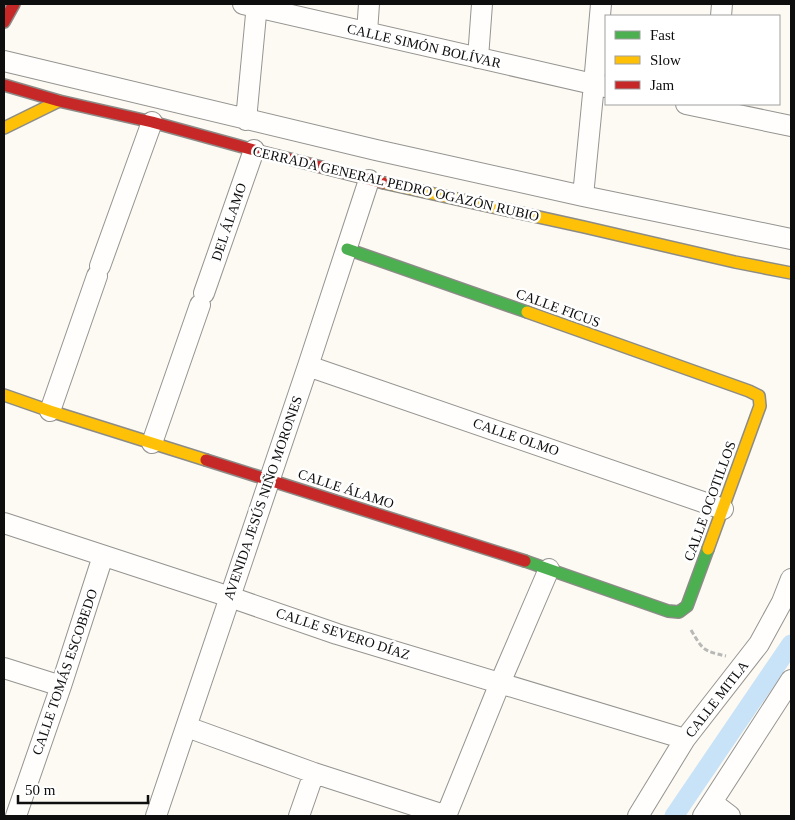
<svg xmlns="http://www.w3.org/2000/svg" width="795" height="820" viewBox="0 0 795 820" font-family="'Times New Roman',serif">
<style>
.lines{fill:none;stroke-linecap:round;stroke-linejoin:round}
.canal{stroke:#c8e2f7;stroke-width:19}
.street-casing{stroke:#959491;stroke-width:22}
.fast-casing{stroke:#8c8b87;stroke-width:14}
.slow-casing{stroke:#8c8b87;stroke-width:14}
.jam-casing{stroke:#8c8b87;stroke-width:14}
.path{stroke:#b8b8b6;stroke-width:3;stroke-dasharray:5 2.5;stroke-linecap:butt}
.street{stroke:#fffefd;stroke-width:20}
.fast{stroke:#4caf50;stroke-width:11}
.slow{stroke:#ffc107;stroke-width:11}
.jam{stroke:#c62828;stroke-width:11}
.labels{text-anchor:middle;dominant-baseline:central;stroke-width:5;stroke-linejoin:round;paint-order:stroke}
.street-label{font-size:14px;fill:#0e0e0e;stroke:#fff}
</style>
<rect width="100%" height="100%" fill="#fcfaf2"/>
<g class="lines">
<path class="canal" d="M674,816L791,644"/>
<defs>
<path id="street" d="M243,4L606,87
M721,16L722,4
M367,32L369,4
M478,58L482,4
M4,61L376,150L583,196L791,239
M686,104L791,126
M246,120L257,4
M583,196L594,84L601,4
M100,266L152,122
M204,293L254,150
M308,366L723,509
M50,411L97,276
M152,443L200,305
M4,523L230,597L337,634L685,739
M4,668L61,686
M187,727L314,773L447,816
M713,803L730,816
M16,816L61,686L103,556
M156,816L308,366L369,180
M299,816L314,773
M446,816L500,683L549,569
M638,816L685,739L759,644L782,602L791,579
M703,816L791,680"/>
<path id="fast" d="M347,249L527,312
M525,561L668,611L679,612L687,606L708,549"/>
<path id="slow" d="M4,128L59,101
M384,183L584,227L735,262L791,273
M527,312L749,391L759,396L760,406L708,549
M4,395L50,411L206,460"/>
<path id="jam" d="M4,22L14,4
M4,85L59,101L152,122L254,150L384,183
M206,460L525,561"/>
</defs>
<use href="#street" class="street-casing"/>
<use href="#fast" class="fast-casing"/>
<use href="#slow" class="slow-casing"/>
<use href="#jam" class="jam-casing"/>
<path class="path" d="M691,630C703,650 703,651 726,656"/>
<use href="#street" class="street"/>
<use href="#fast" class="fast"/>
<use href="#slow" class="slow"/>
<use href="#jam" class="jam"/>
</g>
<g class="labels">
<g class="street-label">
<text transform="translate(424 46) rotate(13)">CALLE SIMÓN BOLÍVAR</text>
<text transform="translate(396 184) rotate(13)">CERRADA GENERAL PEDRO OGAZÓN RUBIO</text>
<text transform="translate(229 222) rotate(-71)">DEL ÁLAMO</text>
<text transform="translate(558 308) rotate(20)">CALLE FICUS</text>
<text transform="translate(516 437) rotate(19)">CALLE OLMO</text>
<text transform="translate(346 489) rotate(18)">CALLE ÁLAMO</text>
<text transform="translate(263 498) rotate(-71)">AVENIDA JESÚS NIÑO MORONES</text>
<text transform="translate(710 501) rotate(-70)">CALLE OCOTILLOS</text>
<text transform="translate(343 634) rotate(18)">CALLE SEVERO DÍAZ</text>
<text transform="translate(65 672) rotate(-71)">CALLE TOMÁS ESCOBEDO</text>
<text transform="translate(717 699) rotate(-52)">CALLE MITLA</text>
</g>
</g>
<rect width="795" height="820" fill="none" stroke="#0e0e0e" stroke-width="10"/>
<rect x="605" y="15" width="175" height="90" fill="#ffffff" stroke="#9f9f9f"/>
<rect x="615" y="31" width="25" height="8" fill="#4caf50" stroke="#9f9f9f"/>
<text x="650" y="40" font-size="15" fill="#0e0e0e">Fast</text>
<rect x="615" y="56" width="25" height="8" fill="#ffc107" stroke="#9f9f9f"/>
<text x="650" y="65" font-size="15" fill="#0e0e0e">Slow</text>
<rect x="615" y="81" width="25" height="8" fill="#c62828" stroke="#9f9f9f"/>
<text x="650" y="90" font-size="15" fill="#0e0e0e">Jam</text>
<path d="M18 795v8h130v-8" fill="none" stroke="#0e0e0e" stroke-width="2.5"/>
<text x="25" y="795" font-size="15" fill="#0e0e0e" stroke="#ffffff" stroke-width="4" paint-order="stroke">50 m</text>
</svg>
